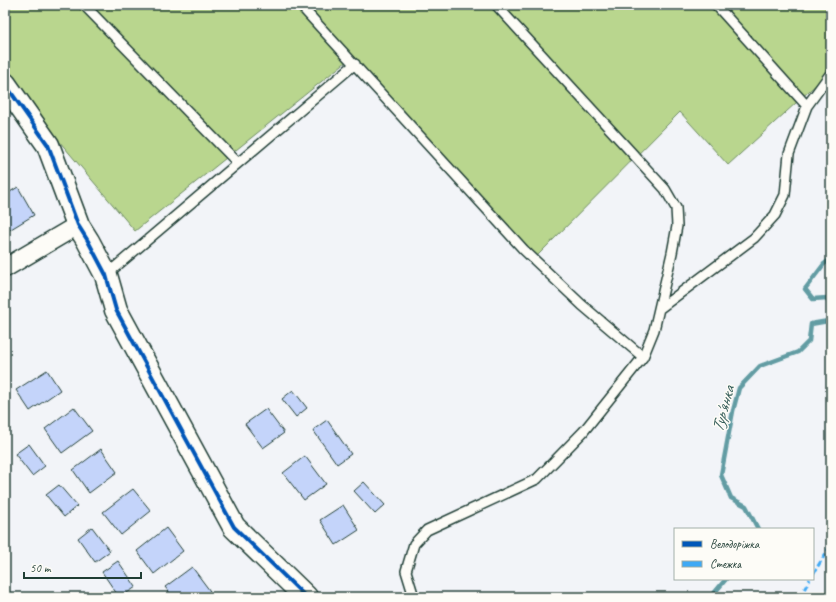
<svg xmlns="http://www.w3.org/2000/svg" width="836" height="602" viewBox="0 0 836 602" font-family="Caveat,sans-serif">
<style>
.green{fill:#b9d68e;stroke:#6c8a61}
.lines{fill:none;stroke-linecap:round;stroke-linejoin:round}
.stream{stroke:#629ca3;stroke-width:4.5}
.building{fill:#c4d4fa;stroke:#1f3d34}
.lane-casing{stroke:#1f3d34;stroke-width:12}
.street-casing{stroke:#1f3d34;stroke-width:21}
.secondary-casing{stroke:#1f3d34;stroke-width:25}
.lane{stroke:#fdfcf7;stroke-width:9}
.street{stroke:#fdfcf7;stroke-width:18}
.secondary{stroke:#fdfcf7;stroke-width:22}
.quiet{stroke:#3fa9f5;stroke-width:3;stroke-dasharray:6 3;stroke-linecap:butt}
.cycleway-casing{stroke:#fdfcf7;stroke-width:6}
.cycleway{stroke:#0057b8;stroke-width:4}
.labels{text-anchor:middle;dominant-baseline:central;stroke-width:3;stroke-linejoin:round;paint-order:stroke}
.water-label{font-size:17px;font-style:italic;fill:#355d59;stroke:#fdfcf7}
</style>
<rect width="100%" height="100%" fill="#f2f4f8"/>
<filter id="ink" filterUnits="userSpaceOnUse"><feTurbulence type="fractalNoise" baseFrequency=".025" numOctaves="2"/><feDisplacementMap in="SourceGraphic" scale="8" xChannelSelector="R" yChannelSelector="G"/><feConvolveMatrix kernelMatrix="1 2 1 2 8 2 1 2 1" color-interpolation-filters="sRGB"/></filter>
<g filter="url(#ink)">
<path class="green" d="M5,5H831V71L728,165L680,112L537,256L352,57L135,231L5,77Z"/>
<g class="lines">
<path class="stream" d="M831,259L824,264L805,289L813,299L827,298L831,307
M758,529L746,506L731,498L721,475L733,411L739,388L760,366L798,352L809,341L811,324L828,321L831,310
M711,597L726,579"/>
</g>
<path class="building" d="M18,187L34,215L6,232L5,230V195Z
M47,370L60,390L30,411L16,390Z
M293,390L307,408L296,417L282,399Z
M74,407L92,431L62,453L45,429Z
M266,409L284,433L263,448L245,424Z
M327,420L351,454L337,464L313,430Z
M29,444L45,466L32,476L15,454Z
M101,449L117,472L89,493L73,470Z
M305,456L326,484L304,500L283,473Z
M364,482L385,505L375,514L354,491Z
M59,485L77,506L64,517L46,495Z
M133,489L151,511L121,535L103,512Z
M343,505L359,530L336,545L320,520Z
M92,527L110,551L95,562L78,538Z
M166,528L183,551L154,574L137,551Z
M118,561L136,587L121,597H119L102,572Z
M192,567L210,591L203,597H173L165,587Z"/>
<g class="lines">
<defs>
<path id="lane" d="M84,5L237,162
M300,5L524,250L582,305L643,357
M716,5L807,106
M106,275L355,64
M659,309L754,238L775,215L785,195L789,154L807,106L831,73
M414,597L406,571L414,544L427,530L537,479L583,432L643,357L654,330L672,253L677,226L676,208L665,189L496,5"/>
<path id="street" d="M5,268L78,225"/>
<path id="secondary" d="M5,84L48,145L78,225L88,241L106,275L116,310L234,527L306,597"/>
</defs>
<use href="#lane" class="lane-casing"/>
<use href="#street" class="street-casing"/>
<use href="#secondary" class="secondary-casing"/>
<use href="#lane" class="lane"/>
<use href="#street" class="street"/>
<use href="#secondary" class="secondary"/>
<path class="quiet" d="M813,574L831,545
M800,597L810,579"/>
<defs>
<path id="cycleway" d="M5,84L48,145L78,225L88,241L106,275L116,310L234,527L306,597"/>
</defs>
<use href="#cycleway" class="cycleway-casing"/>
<use href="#cycleway" class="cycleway"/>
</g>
</g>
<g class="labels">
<g class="water-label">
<text transform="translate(723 409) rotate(-75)">Тур'янка</text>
</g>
</g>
<rect width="836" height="602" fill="none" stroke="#fdfcf7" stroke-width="20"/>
<rect x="10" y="10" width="816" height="582" fill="none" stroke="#1f3d34" stroke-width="1.5" filter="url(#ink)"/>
<rect x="674" y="528" width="140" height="52" fill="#fdfcf7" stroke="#a4b0a9"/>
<rect x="682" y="541" width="20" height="6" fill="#0057b8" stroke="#a4b0a9"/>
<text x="710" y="548" font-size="12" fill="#1f3d34">Велодоріжка</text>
<rect x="682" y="561" width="20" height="6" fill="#3fa9f5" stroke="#a4b0a9"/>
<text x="710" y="568" font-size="12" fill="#1f3d34">Стежка</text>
<path d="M24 572v6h117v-6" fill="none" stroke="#1f3d34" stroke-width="2"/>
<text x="30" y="572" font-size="12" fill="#1f3d34" stroke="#fdfcf7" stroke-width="3" paint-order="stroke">50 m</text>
</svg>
